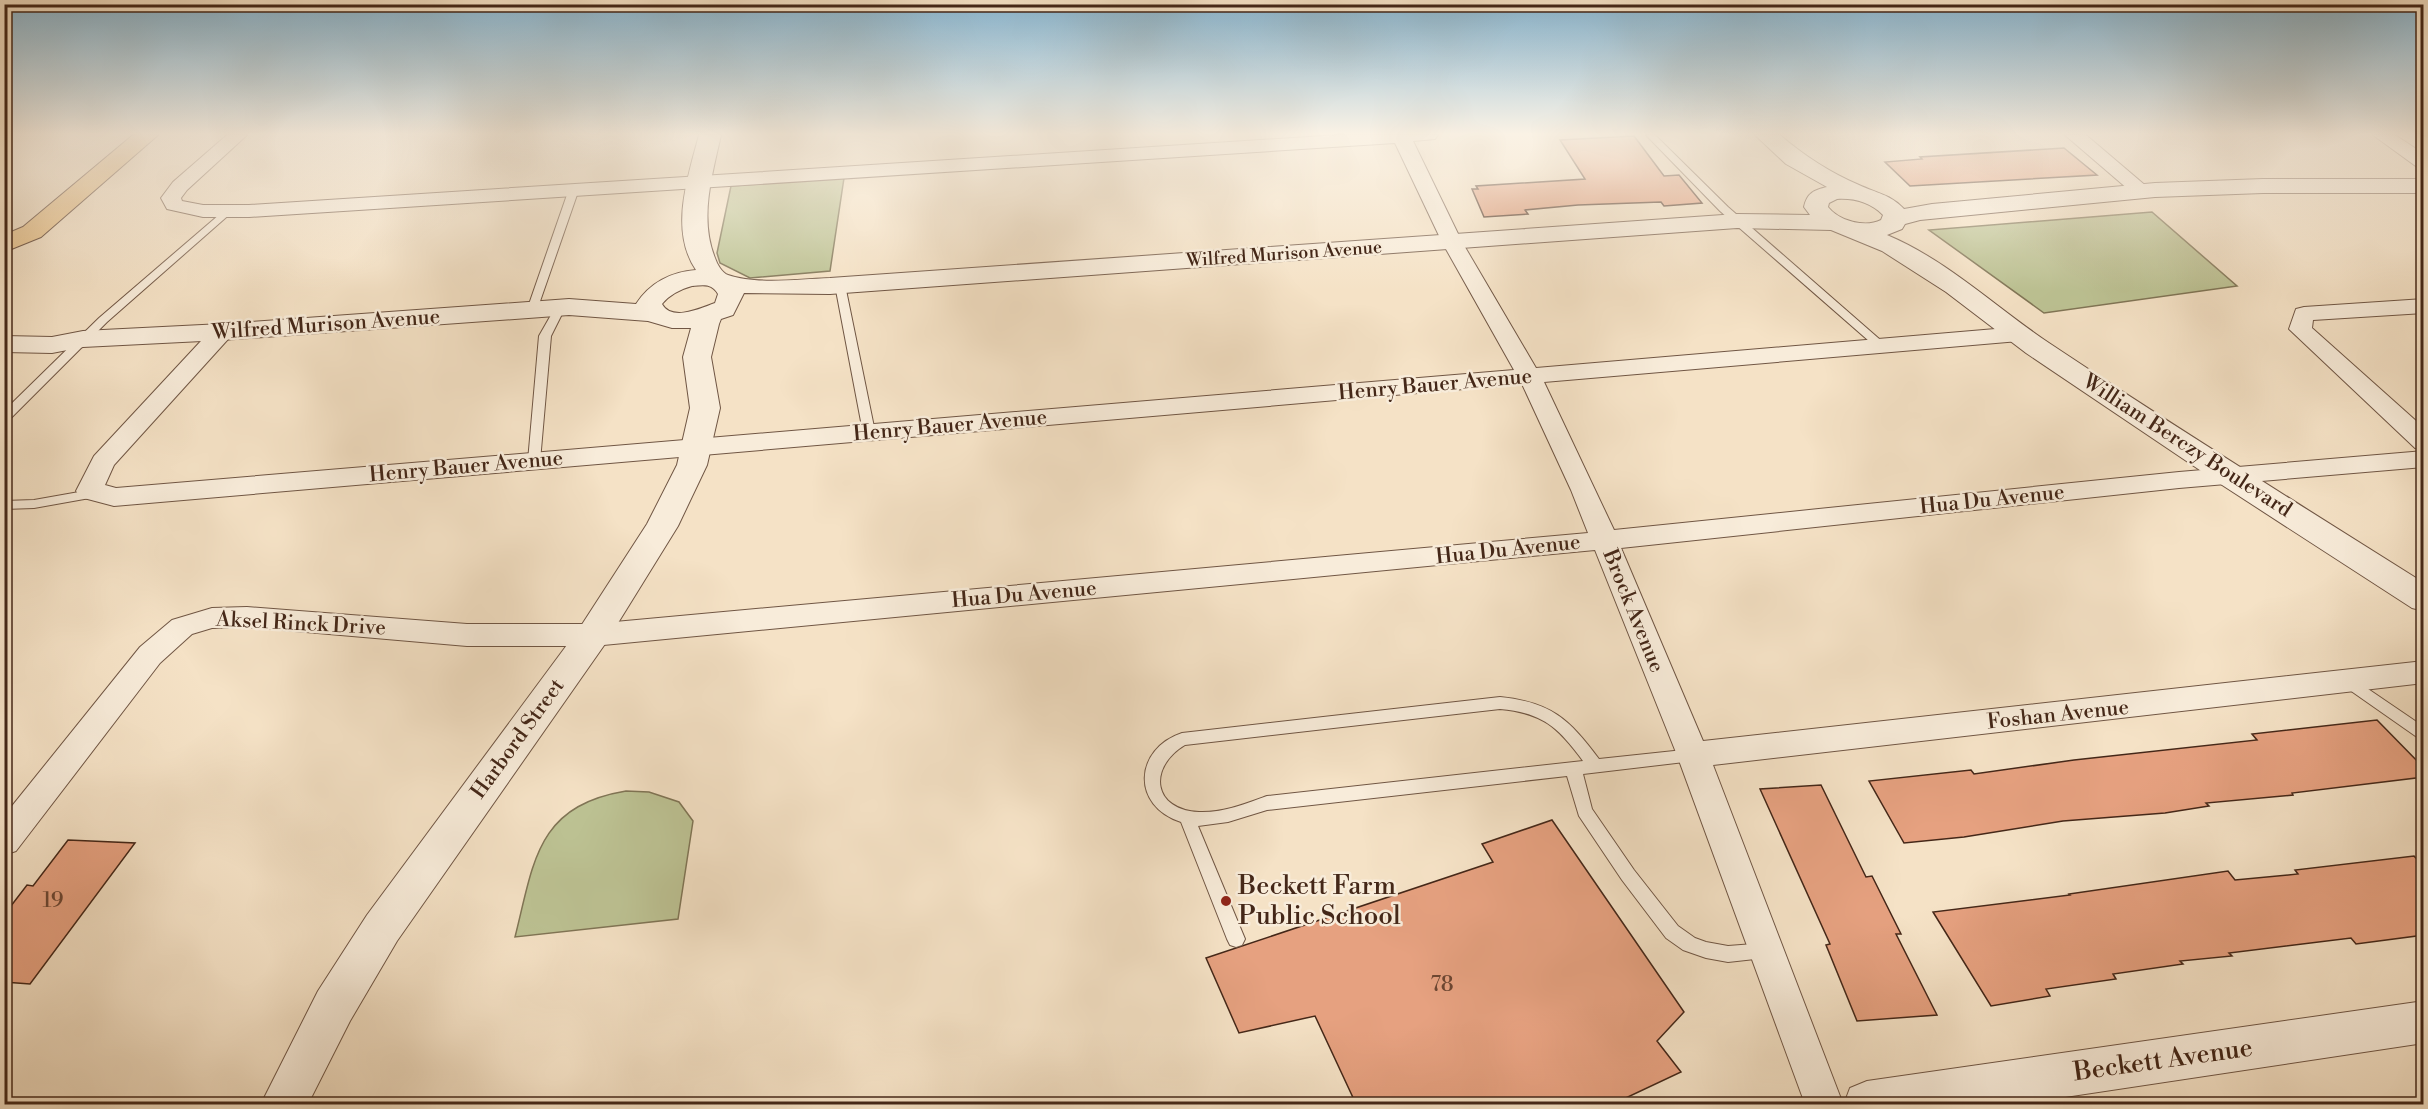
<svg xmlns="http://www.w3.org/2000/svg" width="2428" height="1109" viewBox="0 0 2428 1109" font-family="'Libre Bodoni',serif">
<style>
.green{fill:#bdc394;stroke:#807556;stroke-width:1.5}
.building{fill:#e6a180;stroke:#442718;stroke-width:1.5}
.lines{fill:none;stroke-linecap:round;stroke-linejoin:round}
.service-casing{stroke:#705644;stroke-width:2}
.minor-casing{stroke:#705644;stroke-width:2}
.tertiary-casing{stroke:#705644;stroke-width:2}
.primary-casing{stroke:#442718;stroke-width:2}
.service{fill:#f8ecda;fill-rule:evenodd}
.minor{fill:#f8ecda;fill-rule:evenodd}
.tertiary{fill:#f8ecda;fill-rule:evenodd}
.primary{fill:#eac183;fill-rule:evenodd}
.poi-dot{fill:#8f2418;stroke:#f8ecda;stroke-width:2}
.labels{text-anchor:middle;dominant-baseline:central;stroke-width:5;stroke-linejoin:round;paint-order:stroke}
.far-street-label{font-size:18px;fill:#442718;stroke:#f8ecda}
.street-label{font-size:21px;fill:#442718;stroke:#f8ecda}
.near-number-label{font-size:21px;fill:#6c4632}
.near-poi-label{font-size:26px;fill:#442718;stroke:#f8ecda;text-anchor:start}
.near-street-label{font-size:26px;fill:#442718;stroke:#f8ecda}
</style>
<rect width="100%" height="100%" fill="#f5e2c6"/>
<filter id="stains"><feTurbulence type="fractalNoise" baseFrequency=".00333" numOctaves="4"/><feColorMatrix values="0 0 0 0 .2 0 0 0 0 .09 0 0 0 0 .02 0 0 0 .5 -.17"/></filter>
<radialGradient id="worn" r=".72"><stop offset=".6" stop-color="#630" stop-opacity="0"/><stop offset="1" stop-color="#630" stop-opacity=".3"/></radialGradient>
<path class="green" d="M844,178L830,271L750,278L720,263L717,253L731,186Z
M2152,212L2237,286L2044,313L1929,230Z
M626,791L649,792L679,802L693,821L678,919L515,937C534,862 536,806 626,791Z"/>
<path class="building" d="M1634,136L1664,176L1679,175L1702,203L1664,206L1661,202L1578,205L1525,210L1528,214L1484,217L1472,189H1478L1476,186L1585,179L1560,140Z
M2064,148L2097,175L1910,186L1885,162L1922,159L1920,157Z
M2377,720L2424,768V777L2292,793L2293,795L2206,803L2209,806L2165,813L2063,821L1964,837L1904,843L1869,781L1971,770L1974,774L2074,760L2257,740L2252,734Z
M1821,785L1866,877L1872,876L1901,934H1896L1937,1015L1857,1021L1826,945L1830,944L1760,789Z
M1552,820L1684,1012L1657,1041L1681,1072L1613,1104H1356L1315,1016L1239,1033L1206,958L1493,862L1482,844Z
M68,840L135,843L30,984L4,982V915L27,885L33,886Z
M2414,856L2424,867V935L2356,944L2351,938L2229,953L2232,956L2180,961L2183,964L2113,974L2116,979L2046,989L2050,996L1991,1006L1933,912L2070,895L2069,894L2228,871L2235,880L2298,874L2295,870Z"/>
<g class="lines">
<defs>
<path id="service" d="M1646,135H1655L1728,207L1885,344V348H1877L1720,211Z
M574,186L579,189L537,310L532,313L528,312L527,310L569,189Z
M227,208L231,209V213L107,322L8,421L4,422V411L99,318Z
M840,282L845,285L875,432L869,436L863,432L835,285Z
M560,305L565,308L551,336L540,461L534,465L528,461L539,336L555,308Z
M96,489L102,493L101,496L34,508L4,509V501L34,500Z
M2349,676L2424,727V742L2344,686L2342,682L2344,678Z
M1500,697C1551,702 1569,719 1599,759L1693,749L1699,751L1701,755L1699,759L1693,761L1583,774L1592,809L1634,870L1678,926L1695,938L1706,942L1728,946L1767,943L1773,945L1776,951L1773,957L1728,962L1706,958L1683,950L1666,938L1622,880L1579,816L1567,776L1267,810L1228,822L1198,826L1245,939L1242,945L1236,947L1230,945L1227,939L1181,822C1131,806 1134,749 1182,733ZM1500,709C1543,713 1558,727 1583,761L1267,796C1245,804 1222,813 1199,812C1153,810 1147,768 1185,745Z"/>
<path id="minor" d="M227,135H247L187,190L181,198L182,201L203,205H249L1339,135H1438L1435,139L1413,141L1462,242L1536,368L2019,327L2027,329L2030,334L2027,339L2019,341L1544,382L1614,530L2179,472L2424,451V467L2179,488L1621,548L1703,741L2424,661V683L1713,765L1843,1104H1805L1677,755L1595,550L593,646H467L247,627L212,628L192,634L160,663L16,851L4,855V816L140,647L172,620L212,608L247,607L467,624H593L1588,533L1571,490L1522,384L114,506L80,497L76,491L94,456L214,327L222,325L230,327L233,332L230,337L114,465L105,485L116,488L1514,370L1442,242L1395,143L249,217H203L167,209L161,198L173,182Z
M2065,135H2086L2153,192L2150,196H2136Z
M2373,135H2395L2424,154V169L2417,167Z
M2424,299V313L2313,320L2312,328L2424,428V450L2415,448L2289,329L2296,309L2304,307Z"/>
<path id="tertiary" d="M699,135H721C712,176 699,218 715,258C717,264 722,273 728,275C756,285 800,279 830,278L1737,214L1810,215L1804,207C1807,193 1814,190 1827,187L1786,164L1755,135H1780C1803,155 1831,173 1859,185C1876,193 1890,194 1904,209L1932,204L2155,183L2263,179H2424V193H2263L2155,197L1920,220L1905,224L1902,229L1887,235C1947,260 1995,307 2049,343C2172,425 2298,504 2424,583V611L2412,608L2219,483L2026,353L1946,292L1882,251L1831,230L1737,228L830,294L744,293L733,315L721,319L719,324L711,357L720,408L707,465L678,526L605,644L397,941L350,1021L308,1104H261L318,991L367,915L581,626L647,524L677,465L690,408L683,357L691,328H672L648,321L569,315L222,340L83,347L52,353L4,352V336L52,337L83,331L222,324L569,299L636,304C650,283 670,272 696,270C669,230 688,177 699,135ZM1837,199C1854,198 1870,202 1883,215L1881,220C1865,228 1839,221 1828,207L1829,203ZM692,286C703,285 712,283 718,294L715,303C701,308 672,322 662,304C669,295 681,289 692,286Z
M2424,1001V1043L2018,1104H1844L1850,1088L1867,1081Z"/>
<path id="primary" d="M133,135H158L41,237L4,252V235L23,227Z"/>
</defs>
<use href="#service" class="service-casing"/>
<use href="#minor" class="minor-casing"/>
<use href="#tertiary" class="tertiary-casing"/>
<use href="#primary" class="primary-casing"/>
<use href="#service" class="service"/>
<use href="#minor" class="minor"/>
<use href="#tertiary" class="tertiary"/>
<use href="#primary" class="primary"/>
</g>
<linearGradient id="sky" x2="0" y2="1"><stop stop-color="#89b8d4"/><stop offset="0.46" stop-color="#faf2e5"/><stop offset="1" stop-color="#faf2e5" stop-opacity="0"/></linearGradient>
<rect width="2428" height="291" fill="url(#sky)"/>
<circle class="poi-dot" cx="1226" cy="901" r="6"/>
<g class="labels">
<g class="far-street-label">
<text transform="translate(1284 254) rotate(-4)">Wilfred Murison Avenue</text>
</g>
<g class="street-label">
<text transform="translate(326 325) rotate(-4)">Wilfred Murison Avenue</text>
<text transform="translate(1435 385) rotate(-5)">Henry Bauer Avenue</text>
<text transform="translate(950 426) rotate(-5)">Henry Bauer Avenue</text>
<text transform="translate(2187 446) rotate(33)">William Berczy Boulevard</text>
<text transform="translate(466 467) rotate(-5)">Henry Bauer Avenue</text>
<text transform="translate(1992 500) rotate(-6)">Hua Du Avenue</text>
<text transform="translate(1508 550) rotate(-6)">Hua Du Avenue</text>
<text transform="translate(1024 595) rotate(-5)">Hua Du Avenue</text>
<text transform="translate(1633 611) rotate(68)">Brock Avenue</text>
<text transform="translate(301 624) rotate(3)">Aksel Rinck Drive</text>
<text transform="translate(2058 715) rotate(-6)">Foshan Avenue</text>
<text transform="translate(518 739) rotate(-54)">Harbord Street</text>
</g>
<g class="near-number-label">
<text x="53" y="901">19</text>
<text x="1442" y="985">78</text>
</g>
<g class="near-poi-label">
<text x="1238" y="886">Beckett Farm<tspan x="1238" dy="30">Public School</tspan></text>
</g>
<g class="near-street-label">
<text transform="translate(2163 1060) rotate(-8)">Beckett Avenue</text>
</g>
</g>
<rect width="2428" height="1109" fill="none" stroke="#f5e2c6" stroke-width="24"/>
<rect x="6" y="6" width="2416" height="1097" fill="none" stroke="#442718" stroke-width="3"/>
<rect x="12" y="12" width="2404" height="1085" fill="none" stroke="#442718" stroke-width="1.5"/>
<rect width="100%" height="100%" filter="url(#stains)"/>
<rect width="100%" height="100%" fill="url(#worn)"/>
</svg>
